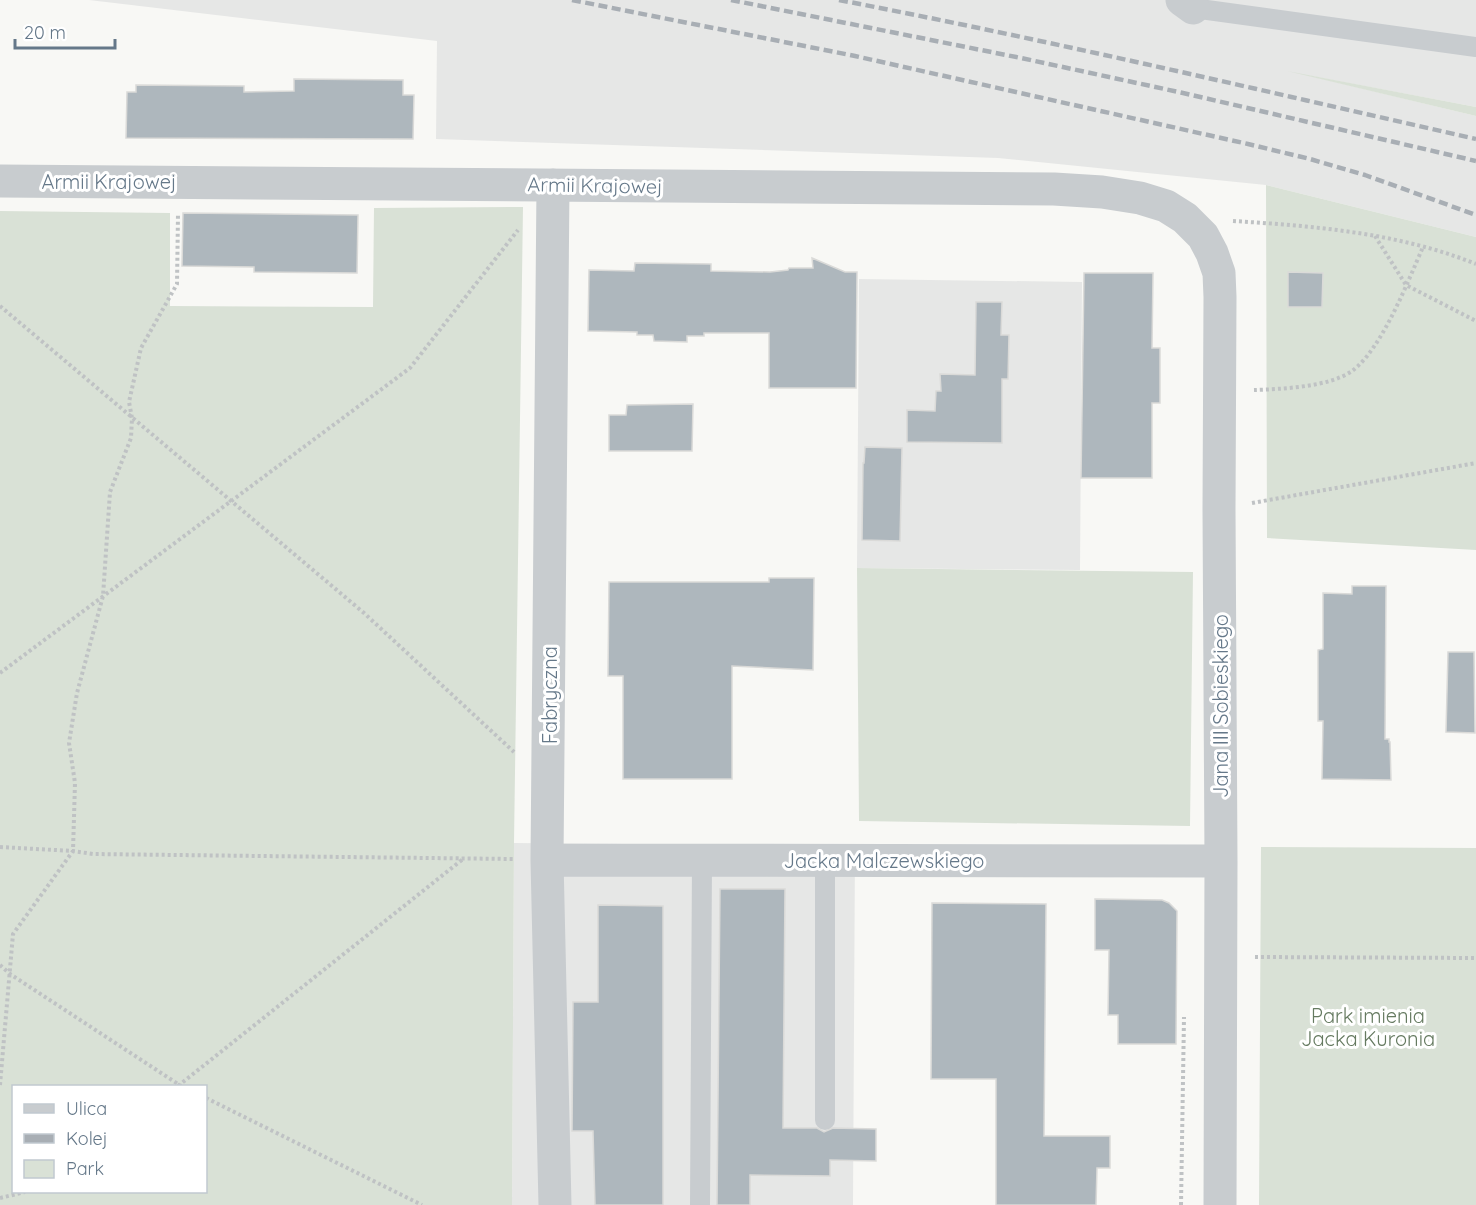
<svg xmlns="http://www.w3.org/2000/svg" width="1476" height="1205" viewBox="0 0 1476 1205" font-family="Quicksand,sans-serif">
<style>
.built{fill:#e6e7e6}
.green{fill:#d9e1d6;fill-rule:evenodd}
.building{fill:#aeb7bd;stroke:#dadad8;stroke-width:1.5}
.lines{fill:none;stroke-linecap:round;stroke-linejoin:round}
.path{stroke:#bfc2c4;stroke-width:4;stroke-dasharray:3 3;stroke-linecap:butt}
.lane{stroke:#c8cccf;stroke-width:20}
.street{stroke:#c8cccf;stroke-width:33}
.rail{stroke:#a8aeb4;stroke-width:4.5;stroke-dasharray:9 4.5;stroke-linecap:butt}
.labels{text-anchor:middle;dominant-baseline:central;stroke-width:6;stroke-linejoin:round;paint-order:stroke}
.street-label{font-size:20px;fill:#657889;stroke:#fff}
.park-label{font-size:20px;fill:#657a60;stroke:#fff}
</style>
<rect width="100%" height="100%" fill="#f8f8f5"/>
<path class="built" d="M89,0H1476V107L1306,75L1476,116V237L1266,185L998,158L436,139L437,41Z
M859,279L1082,282L1080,570L857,568Z
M514,843L855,846L853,1205H512Z"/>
<path class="green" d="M1287,71L1476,107V116Z
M1266,185L1476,237V550L1267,538Z
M523,207L514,843L512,1205H0V211L170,213V306L373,307L374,208ZM14,1086H206V1192H14Z
M857,568L1193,572L1190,826L859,821Z
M1261,847L1476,848V1205H1259Z"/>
<path class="building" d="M294,79L403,80V95H414L413,139L126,138L127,92H136V85L244,86V92L294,91Z
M183,213L358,215L357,273L254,272V267L182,266Z
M812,258L845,272H857L856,388H769V333H704V336H687V342L654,341L653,335H637V332L588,331L589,270L634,271L635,263L711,264V271L770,272L788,270L789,268H813Z
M1288,272L1323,273L1322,307H1288Z
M1084,273H1153L1152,348H1160V403H1152V478H1081Z
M976,302H1002L1001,335H1009L1008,379H1002V443L907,442V410L935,411L936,391H941L940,374L975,375Z
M693,404L692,451H609V415H626L627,405Z
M865,447L902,448L900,541L862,540L863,463H864Z
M769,578H814L813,670L732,666V779H623V676H608L609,582H769Z
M1352,586H1386L1385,739H1389V742H1390L1391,780L1322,779L1323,721H1318V650L1323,649V593L1352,594Z
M1448,652H1474L1475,733L1446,732Z
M720,889H785L783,1128H817L824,1132L833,1128L876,1129V1161L830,1160V1176L750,1175V1205H717Z
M1095,899L1162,900L1169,903L1177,911L1176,1044H1118V1015H1108L1109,950H1095Z
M932,903L1046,904L1044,1136H1110V1168H1097L1096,1205H996V1079H931Z
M598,905L663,906V1205H595L593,1131H572L573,1002H598Z"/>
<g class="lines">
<path class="path" d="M1233,221C1315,226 1399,233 1476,264
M1375,236L1406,285L1476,321
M0,306L364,613L514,752
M1254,390C1282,389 1329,387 1352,371C1382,349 1408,281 1423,247
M1252,503L1476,463
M0,673L410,368L518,230
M0,847L73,851L93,854L514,859
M1255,957L1476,958
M0,965L10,974L181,1086
M0,1085L13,934L73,851L75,783L69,743L77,693L103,596L110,492L131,438L132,418L129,402L141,348L177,284L178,214
M178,1086L463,859
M206,1098L422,1205
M0,1198L25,1192
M1181,1205L1184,1017"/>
<path class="lane" d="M1193,8L1476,47
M825,860V1120
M700,1205L702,860"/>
<path class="street" d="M1182,0L1193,8
M0,181L1054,189L1102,192L1140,198L1166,206L1185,218L1203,236L1212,253L1219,273L1220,297L1219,509L1221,861L1220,1205
M553,185L547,860L555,1205
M547,860L1221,861"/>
<path class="rail" d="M572,0L855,56L1248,144L1310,159L1365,175L1476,215
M731,0L1021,58L1183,93L1476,161
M839,0C1053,41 1264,91 1476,139"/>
</g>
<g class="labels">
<g class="street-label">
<text x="109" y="181">Armii Krajowej</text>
<text transform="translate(595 185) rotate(1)">Armii Krajowej</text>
<text transform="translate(549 695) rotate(-90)">Fabryczna</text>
<text transform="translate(1220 706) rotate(-90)">Jana III Sobieskiego</text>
<text x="884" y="860">Jacka Malczewskiego</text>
</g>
<g class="park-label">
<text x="1368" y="1015">Park imienia<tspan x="1368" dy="23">Jacka Kuronia</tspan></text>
</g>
</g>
<rect x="12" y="1085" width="195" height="108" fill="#ffffff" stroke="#c1c9d0" stroke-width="1.5"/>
<rect x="24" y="1104" width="30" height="9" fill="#c8cccf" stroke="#c1c9d0" stroke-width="1.5"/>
<text x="66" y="1115" font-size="18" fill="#657889">Ulica</text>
<rect x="24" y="1134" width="30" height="9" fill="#a8aeb4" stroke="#c1c9d0" stroke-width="1.5"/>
<text x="66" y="1145" font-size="18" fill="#657889">Kolej</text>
<rect x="24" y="1160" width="30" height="18" fill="#d9e1d6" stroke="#c1c9d0" stroke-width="1.5"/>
<text x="66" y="1175" font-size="18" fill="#657889">Park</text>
<path d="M15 39v9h100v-9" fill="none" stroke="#657889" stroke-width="3"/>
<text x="24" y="39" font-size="18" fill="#657889" stroke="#ffffff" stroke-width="4.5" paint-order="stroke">20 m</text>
</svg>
